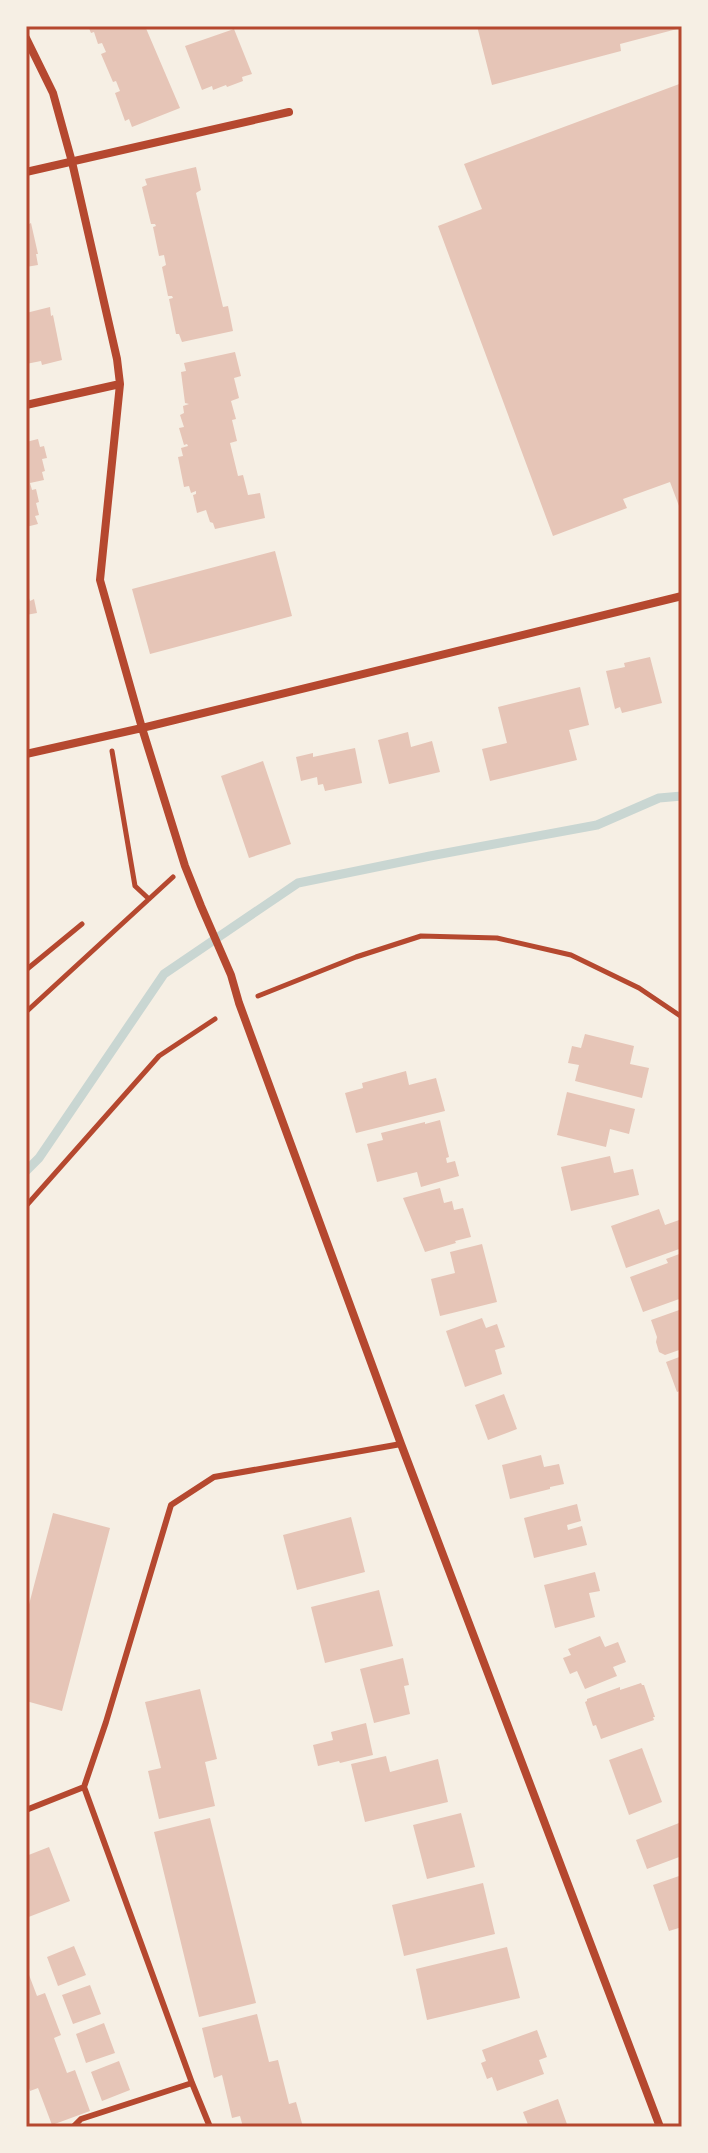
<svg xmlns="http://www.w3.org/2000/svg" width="708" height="2153" viewBox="0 0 708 2153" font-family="Ubuntu,sans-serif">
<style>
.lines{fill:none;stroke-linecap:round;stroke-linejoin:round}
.stream{stroke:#c9d6d2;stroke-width:9}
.building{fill:#e6c5b7}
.path{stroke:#b5482f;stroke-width:5}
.service{stroke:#b5482f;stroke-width:6}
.minor{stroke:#b5482f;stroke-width:8}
.neatline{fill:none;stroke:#b5482f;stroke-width:3}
</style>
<rect width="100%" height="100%" fill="#f6efe4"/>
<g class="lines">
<path class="stream" d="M26,1171L39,1158L164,974L298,883L430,856L597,825L659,798L682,796"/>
</g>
<path class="building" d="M88,26H145L180,108L132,127L129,119L125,121L115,93L120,91L116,81L113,82L101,54L106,52L102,43L98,44L94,32L91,33Z
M477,26H676L677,29L620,44L621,51L492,85Z
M234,29L252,74L242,77L243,81L227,87L226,85L213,90L212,86L202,90L185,46Z
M682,83V514L670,482L623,499L627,508L553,536L438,226L482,209L464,164Z
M196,167L201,190L196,193L223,307L228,306L233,331L182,342L179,334H176L169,299L173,298L172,296H168L162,267L166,265L164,255L159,256L153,227L156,226L155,224H151L142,187L147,185L145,179Z
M26,215L29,224L31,223L38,254H36L38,265L26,267Z
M50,307L51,316L53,315L62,360L42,365L41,361L26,364V313Z
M235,352L241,376L234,378L239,398L231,401L236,419L232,420L237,441L230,443L238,476L243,475L248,495L260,493L265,518L215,529L213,523L210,522L206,510L197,513L193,495L196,494V491L191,493L189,486L184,487L178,457L183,456L181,448L188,446L187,444L184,445L179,428L184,427L180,415L184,413L183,406L189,404L185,403L181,372L186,371L184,363Z
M38,439L40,447L44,446L47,458L42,459L45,471L42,472L44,480L30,483L32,490L36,489L39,502L36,503L39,515L35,516L38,524L26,527V442Z
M275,551L292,616L150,654L132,589Z
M26,590L30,601L34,599L37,613L26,615Z
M650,657L662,703L622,713L620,707L615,709L606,671L625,667L624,663Z
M580,687L589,725L569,730L577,760L490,781L482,749L507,743L498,707Z
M408,732L411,747L432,741L440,772L389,784L378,740Z
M355,748L362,783L325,791L323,784L318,785L317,777L301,781L296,757L313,753V757Z
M263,761L291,844L249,858L221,776Z
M585,1034L634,1046L630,1064L649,1068L642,1098L575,1081L579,1065L568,1063L572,1046L581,1048Z
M406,1071L409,1085L436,1078L445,1111L356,1133L345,1093L363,1088L362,1083Z
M567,1092L635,1109L629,1134L610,1129L606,1147L557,1135Z
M440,1120L449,1157L446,1158L447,1163L455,1161L459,1176L421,1187L417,1172L377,1182L367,1144L383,1140L381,1133L425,1122V1124Z
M610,1156L614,1173L633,1169L639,1195L571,1211L561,1167Z
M440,1188L444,1203L452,1201L454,1210L463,1208L471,1237L455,1241L456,1243L425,1252L403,1198Z
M659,1209L665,1225L682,1219V1248L626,1268L611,1226Z
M482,1244L497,1302L440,1316L431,1279L455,1273L450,1252Z
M682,1253V1298L643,1312L630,1277L668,1263L666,1259Z
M682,1309V1349L665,1355L659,1352L656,1342L657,1337L651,1320Z
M482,1318L486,1328L497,1324L505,1347L495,1350L502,1374L465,1387L446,1331Z
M682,1356V1390L677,1392L666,1362Z
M504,1394L517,1429L488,1440L475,1405Z
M541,1455L544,1467L559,1464L564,1484L550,1487V1489L510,1499L502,1465Z
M577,1504L581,1521L567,1525L568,1530L582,1526L587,1545L534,1558L524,1518Z
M53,1513L110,1528L62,1711L26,1701V1616Z
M351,1517L365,1572L297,1590L283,1535Z
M595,1572L600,1591L589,1593L595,1617L555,1628L544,1585Z
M379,1590L393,1646L325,1663L311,1607Z
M600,1636L605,1647L618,1642L626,1662L613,1667L617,1676L585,1689L577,1671L570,1674L563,1658L571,1655L568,1649Z
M403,1658L409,1685L404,1686L410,1714L374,1723L360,1669Z
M641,1683L642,1685H644L655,1717H653L654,1720L601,1739L596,1725L593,1726L585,1702L587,1701V1699L620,1687V1690Z
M200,1689L217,1759L205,1762L215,1806L159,1819L148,1771L161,1768L145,1702Z
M366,1723L373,1755L340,1763L339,1761L318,1766L313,1745L333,1740L331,1732Z
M642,1748L662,1802L629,1815L609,1760Z
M386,1756L390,1772L438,1759L448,1802L365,1822L351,1764Z
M461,1813L475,1867L427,1879L413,1825Z
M210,1818L256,2003L199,2017L154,1832Z
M679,1823L682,1831V1856L647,1869L636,1840Z
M49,1847L70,1901L26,1918V1856Z
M682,1875V1927L669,1931L653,1885Z
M483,1883L495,1934L404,1956L392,1905Z
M74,1946L86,1975L58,1986L47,1957Z
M507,1947L520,1998L427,2020L416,1969Z
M26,1967L37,1996L45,1993L61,2035L54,2038L67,2073L75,2070L90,2111L52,2125L38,2088L30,2091L26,2080Z
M90,1985L101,2014L73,2024L62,1995Z
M257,2014L269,2062L278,2060L289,2104L296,2102L303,2127H243L240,2116L232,2118L222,2075L214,2078L202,2028Z
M104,2023L115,2053L86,2063L76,2034Z
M537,2030L547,2057L539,2060L544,2074L497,2091L492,2077L487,2079L481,2063L486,2061L482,2050Z
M119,2061L130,2090L102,2101L91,2072Z
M558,2099L568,2127H529L523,2112Z"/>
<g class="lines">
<path class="path" d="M112,751L135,886L149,899
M26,970L82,924
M258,996L356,957L421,936L497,938L571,955L639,988L682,1017
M26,1012L173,877
M26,1206L159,1056L215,1019"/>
<path class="service" d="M84,1787L192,2083L210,2127
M26,1810L84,1787L106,1722L171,1505L214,1477L401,1444
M73,2127L81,2119L192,2083"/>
<path class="minor" d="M26,38L53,93L72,162L117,359L120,384L100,580L142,728L185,866L201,906L231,975L239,1003L401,1444L660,2127
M26,172L289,112
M26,405L120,384
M26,754L142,728L682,596"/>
</g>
<rect width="708" height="2153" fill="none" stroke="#f6efe4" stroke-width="56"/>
<rect x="28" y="28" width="652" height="2097" class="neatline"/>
</svg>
